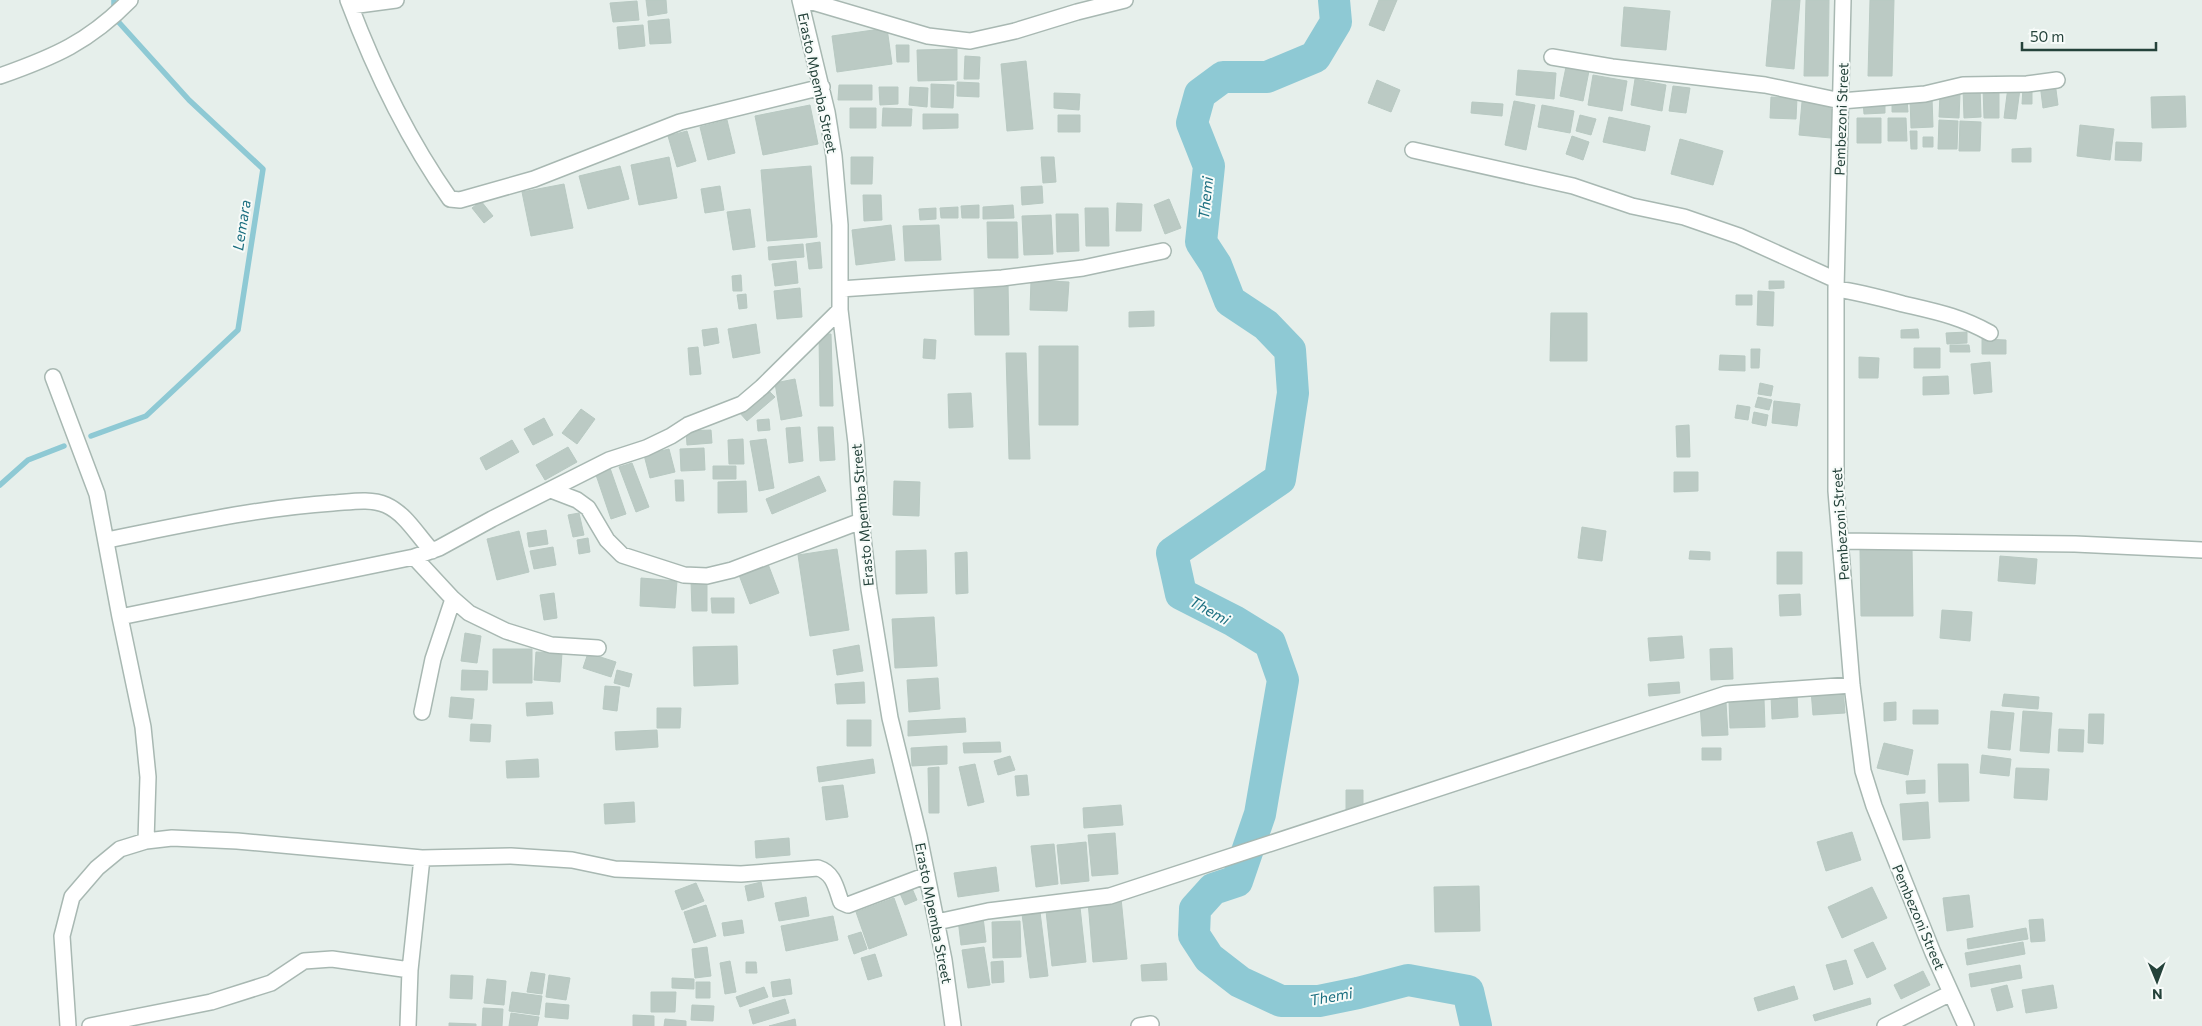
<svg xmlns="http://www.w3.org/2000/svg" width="2202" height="1026" viewBox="0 0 2202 1026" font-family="Commissioner,sans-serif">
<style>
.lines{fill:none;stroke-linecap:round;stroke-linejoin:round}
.stream{stroke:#8ec9d4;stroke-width:5.5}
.river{stroke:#8ec9d4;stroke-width:32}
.building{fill:#bbcac4;stroke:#b8c9c2}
.street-casing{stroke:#a8b8b2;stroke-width:18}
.street{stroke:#fff;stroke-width:15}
.labels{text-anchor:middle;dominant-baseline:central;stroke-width:4;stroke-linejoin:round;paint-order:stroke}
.street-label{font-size:14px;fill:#24423a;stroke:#f7fbf9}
.water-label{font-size:15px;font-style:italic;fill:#1c6f80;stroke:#f7fbf9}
</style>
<rect width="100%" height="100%" fill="#e6efeb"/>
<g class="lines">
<path class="stream" d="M91,436L146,416L238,330L263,169L189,100L114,17V0
M0,485L28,460L64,446"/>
<path class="river" d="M1334,0L1336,22L1315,57L1267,77H1223L1200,94L1192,123L1209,166L1201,242L1216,265L1230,301L1266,325L1290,350L1293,393L1280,479L1172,553L1181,594L1234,621L1270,643L1283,680L1260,814L1237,881L1213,889L1195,909L1194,935L1209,958L1240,982L1281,1001H1319L1358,993L1408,980L1468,991L1476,1026"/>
</g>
<path class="building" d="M646,0H666L667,13L648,16Z
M1379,0H1397L1384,31L1369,25Z
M1772,0H1800L1794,69L1766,66Z
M1806,0H1829L1828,76H1804Z
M1870,0H1894L1892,76H1868Z
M637,1L639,20L613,22L610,3Z
M1624,7L1670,11L1666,50L1621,46Z
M669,19L671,43L650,44L648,21Z
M643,25L645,46L619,49L617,27Z
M887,28L892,64L837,72L832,36Z
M896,45H909V62H897Z
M957,49V80L918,81L917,50Z
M965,56L980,57L979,79H964Z
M1026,61L1033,129L1007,131L1001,64Z
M1566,67L1589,71L1583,101L1560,96Z
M1518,70L1556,73L1554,99L1516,95Z
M1593,75L1627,81L1622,111L1588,105Z
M1635,79L1666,85L1662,111L1631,105Z
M1377,80L1400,90L1391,112L1368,103Z
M957,82L979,83V97L957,96Z
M2055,82L2058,105L2043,108L2040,84Z
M931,84L954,85L953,108L931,107Z
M839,85H872V100H838Z
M1673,86L1690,88L1686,113L1669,111Z
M879,87H898V104L880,105Z
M910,87L928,88L927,107L909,105Z
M1980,87L1981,117L1964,118L1963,88Z
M1983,87H1999V118H1984Z
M2008,87L2020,89L2016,119L2004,118Z
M2023,88L2032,89V104H2022Z
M1054,93L1080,94L1079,110L1054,108Z
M1940,94H1960L1959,118L1939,117Z
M2185,96L2186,127L2152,128L2151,97Z
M1771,97L1797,98L1796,119L1770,118Z
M1910,98H1932L1933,127L1911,128Z
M1892,100H1907L1908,112H1892Z
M1514,101L1535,105L1526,150L1505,145Z
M1863,101H1885V113L1864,114Z
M1472,102L1503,104L1502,116L1471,113Z
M1802,102L1834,105L1831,138L1799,135Z
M810,105L818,144L763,155L755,116Z
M1542,105L1574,111L1570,133L1538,127Z
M850,108H876V128H850Z
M883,108L912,109L911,126H882Z
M923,114H958V128L923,129Z
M1058,115H1080V132H1058Z
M1580,115L1596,119L1591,135L1576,131Z
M1609,117L1650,126L1645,151L1603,142Z
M1857,118H1881V143H1857Z
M1888,118H1906L1907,141H1888Z
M727,120L735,153L708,160L700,127Z
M1939,120L1958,121L1957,149H1938Z
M1960,121L1981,122L1980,151H1959Z
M2080,125L2114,129L2110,160L2077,156Z
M687,131L696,161L677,167L668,136Z
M1910,131H1917V149H1911Z
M1572,136L1589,142L1583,160L1566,154Z
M1923,137H1933V147H1923Z
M1680,139L1723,151L1713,185L1671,174Z
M2116,142L2142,143L2141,161L2115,160Z
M2031,148V162H2012V149Z
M669,157L677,198L639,205L631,165Z
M851,157H873L872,184H851Z
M1041,157H1054L1056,182L1043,183Z
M620,166L629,199L588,209L579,176Z
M811,166L817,237L767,241L761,170Z
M564,184L573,228L531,236L522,192Z
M720,186L724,210L705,213L701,189Z
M1042,186L1043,203L1022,205L1021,187Z
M863,195H881L882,220L864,221Z
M1169,199L1181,228L1165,234L1154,205Z
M481,201L493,216L484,223L472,208Z
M1117,203L1142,204L1141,231H1116Z
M979,205V218H962L961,206Z
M1013,205L1014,218L983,219V207Z
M958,207V218H941L940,208Z
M936,208V219L920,220L919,209Z
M1085,208H1108L1109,246H1086Z
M750,209L755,247L733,250L727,212Z
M1056,214H1078L1079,251L1057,252Z
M1051,215L1053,254L1024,255L1022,216Z
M987,222H1017L1018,258H988Z
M891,225L895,260L856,265L852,230Z
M939,225L941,260L905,261L903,226Z
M820,242L822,268L809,269L806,244Z
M803,244L804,257L769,260L768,247Z
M796,261L798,283L775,286L772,264Z
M741,275L742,291H733L732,276Z
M1031,280L1069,282L1067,311L1030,310Z
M1769,281H1784V288L1769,289Z
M974,283H1008L1009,335H975Z
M800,288L802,317L777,319L774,291Z
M1758,291L1774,292L1773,326L1757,325Z
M746,294L747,308L739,309L737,295Z
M1736,295H1752V305H1736Z
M1154,311V326L1129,327V312Z
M1551,313H1587V361H1550Z
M756,324L760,353L733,358L728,329Z
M717,328L719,343L704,346L702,330Z
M1918,329L1919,338H1901V330Z
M1967,332V343L1947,344L1946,333Z
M819,334H831L833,406H820Z
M924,339L936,340L935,359L923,358Z
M1982,339L2006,340V354H1982Z
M1950,345H1969L1970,352H1950Z
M1039,346H1078V425H1039Z
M698,347L701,374L690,375L688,348Z
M1914,348H1940V368H1914Z
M1751,349H1760L1759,368H1751Z
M1006,353H1026L1030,459H1009Z
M1720,355L1745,356V371L1719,370Z
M1859,357L1879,358L1878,378H1859Z
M1990,362L1992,392L1974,394L1971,364Z
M1948,376L1949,394L1923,395V377Z
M795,379L802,416L781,420L775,383Z
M1760,383L1773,386L1771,396L1758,394Z
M766,388L775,397L747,421L739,412Z
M971,393L973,427L949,428L948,394Z
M1758,397L1772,400L1769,410L1755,407Z
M1774,401L1800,404L1797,426L1772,423Z
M1737,405L1750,407L1748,420L1735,418Z
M581,409L595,419L577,444L562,433Z
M1754,412L1768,415L1766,426L1752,423Z
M544,418L553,435L533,445L524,429Z
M769,419L770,430L758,431L757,420Z
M1689,425L1690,457H1677L1676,426Z
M800,427L803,461L789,463L786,428Z
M818,427H833L835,460L820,461Z
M711,430L712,443L687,445L686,431Z
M743,439L744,464H729L728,440Z
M766,439L774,488L759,491L750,441Z
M512,440L519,452L486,470L480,458Z
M568,447L577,462L545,480L536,465Z
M704,448L705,470L681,471L680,449Z
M669,449L675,472L650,478L644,455Z
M632,463L649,507L636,512L619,467Z
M713,466H736V479H713Z
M610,468L626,514L611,519L595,472Z
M1674,472H1698V491L1674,492Z
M819,476L826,491L772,514L766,499Z
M675,480H683L684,501H676Z
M746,481L747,512L718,513V482Z
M894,481L920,482L919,516L893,515Z
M579,513L584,535L573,537L568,515Z
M1582,527L1606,531L1602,561L1578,558Z
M546,530L548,544L529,547L527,533Z
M519,531L529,572L497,580L487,539Z
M588,538L590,552L579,554L577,540Z
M553,547L556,565L534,569L530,551Z
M1912,548L1913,616H1861L1860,549Z
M837,549L849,630L810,636L798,555Z
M926,550L927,593L896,594V551Z
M1690,551L1710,552V560L1689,559Z
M967,552L968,593L956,594L955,553Z
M1777,552H1802V584H1777Z
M2000,556L2037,559L2035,584L1998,581Z
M768,564L779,593L750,604L739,575Z
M641,578L677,581L675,608L640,606Z
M691,581H707V611H692Z
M554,593L557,618L544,620L540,595Z
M1800,594L1801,615L1780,616L1779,595Z
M711,598H734V613H712Z
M1942,610L1972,612L1970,641L1940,638Z
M934,617L937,666L895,668L892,619Z
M465,633L481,636L477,663L461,661Z
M1682,636L1684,658L1650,661L1648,638Z
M859,645L863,671L837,675L833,650Z
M737,646L738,684L694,686L693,647Z
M1732,648L1733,679L1711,680L1710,649Z
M493,649H532V683H493Z
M536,652L562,653L560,682L534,680Z
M588,653L616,662L611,677L583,668Z
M462,670L488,671L487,690H461Z
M617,670L632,674L629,687L614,683Z
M938,678L940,709L909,712L907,680Z
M864,682L865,703L837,704L835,684Z
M1679,682L1680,693L1649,696L1648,684Z
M605,686L620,687L617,711L603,709Z
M1843,688L1845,713L1813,715L1811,690Z
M1797,694L1798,717L1772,719L1771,695Z
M2004,694L2039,697L2038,709L2002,706Z
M451,697L474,699L472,719L449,717Z
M1764,700L1765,727L1730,728L1729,701Z
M552,702L553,714L527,716L526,703Z
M1896,702V720L1884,721V703Z
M1726,703L1728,735L1702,736L1700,704Z
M657,708H681L680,728H657Z
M1913,710H1938V724H1913Z
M1991,711L2014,713L2010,750L1988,748Z
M2023,711L2052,713L2049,753L2020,751Z
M2089,714H2104L2103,744L2088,743Z
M965,718L966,732L908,736V721Z
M847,720H871V746H847Z
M471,724L491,725L490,742L470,741Z
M2059,729L2084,730L2083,752L2058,751Z
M657,730L658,747L616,750L615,732Z
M1000,742L1001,752L964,753L963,743Z
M1884,743L1913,750L1908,775L1877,768Z
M947,746V764L912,766L911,748Z
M1702,748H1721V760H1702Z
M1982,755L2011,759L2009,776L1980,773Z
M1010,756L1015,770L998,775L994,761Z
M538,759L539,777L507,778L506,761Z
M873,759L875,773L819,782L817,767Z
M975,764L984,802L968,806L959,767Z
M1938,764H1968L1969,801L1939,802Z
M939,767V813H929L928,768Z
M2016,768L2049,769L2047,800L2014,798Z
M1027,775L1029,795L1017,796L1015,776Z
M1925,780V793L1907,794L1906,781Z
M843,785L848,817L826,820L822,787Z
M1346,790H1363V811H1346Z
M634,802L635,822L605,824L604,804Z
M1928,802L1930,838L1903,840L1900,804Z
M1121,805L1123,825L1084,828L1083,808Z
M1852,832L1861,860L1826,871L1817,842Z
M1115,833L1118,874L1092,876L1088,835Z
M789,838L790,855L756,858L755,841Z
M1086,842L1089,881L1061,884L1057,845Z
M1054,844L1058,884L1036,887L1031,846Z
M996,867L999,891L958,897L954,873Z
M761,882L764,897L748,901L745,886Z
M696,883L704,901L682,910L675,891Z
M911,886L917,900L905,905L899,891Z
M1479,886L1480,931L1435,932L1434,887Z
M1872,887L1887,918L1842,938L1828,907Z
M1969,895L1973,927L1947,931L1943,898Z
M806,897L809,916L779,921L775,903Z
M894,898L907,935L869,949L856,912Z
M1121,898L1127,959L1093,962L1088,901Z
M706,905L716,936L694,943L684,912Z
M1080,907L1086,962L1052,966L1046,911Z
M1040,912L1048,976L1030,978L1022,914Z
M833,916L838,940L786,951L781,926Z
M983,917L986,942L961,945L958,919Z
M2043,919L2045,941L2031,942L2029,920Z
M742,920L744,933L724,936L722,923Z
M1020,921L1021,957L993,958L992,922Z
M2026,928L2028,939L1968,949L1967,939Z
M861,932L867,949L854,954L848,936Z
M1873,942L1886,969L1867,978L1854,950Z
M2023,942L2025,954L1967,965L1965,953Z
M707,947L711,976L695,978L692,949Z
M984,947L990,985L968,988L962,950Z
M875,954L882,976L868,980L861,958Z
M1846,960L1853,984L1834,990L1826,965Z
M730,961L736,992L725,994L720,963Z
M1003,961L1004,982L992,983L991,962Z
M746,962H756L757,973H746Z
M1166,963L1167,980L1142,981L1141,965Z
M2020,965L2022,978L1971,987L1969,974Z
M1923,971L1930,985L1901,999L1894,985Z
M531,972L545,974L542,994L527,992Z
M451,975L473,976L472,999L450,998Z
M549,975L570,978L566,1000L546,997Z
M672,978L694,979V989L672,988Z
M487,979L506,981L504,1005L484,1003Z
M790,979L792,994L773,997L771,982Z
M696,982H710V998H696Z
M2007,985L2013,1007L1997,1011L1991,989Z
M2053,985L2057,1008L2026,1013L2022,990Z
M1794,986L1798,999L1758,1011L1754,998Z
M764,987L768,997L740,1007L736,997Z
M512,992L542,996L539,1015L509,1011Z
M651,992H676L675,1012H651Z
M1870,998L1871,1004L1815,1021L1813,1015Z
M785,999L789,1013L753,1024L749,1010Z
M546,1003L569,1005L568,1019L545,1017Z
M692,1005L714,1006L713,1021L691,1020Z
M483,1008L503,1009L502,1026H482Z
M511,1013L539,1017L537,1026H509Z
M633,1015L654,1016V1026H633Z
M665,1019L686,1021V1026H664Z
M795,1019L796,1026H769Z
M449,1023L476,1024V1026H449Z"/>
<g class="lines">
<defs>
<path id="street" d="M348,0C374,69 407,138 450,199L460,200L534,179L680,122L822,87
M800,0L827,112L834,156L840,225V310L856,443L861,521L869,589L890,718L919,836L944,960L953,1026
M806,0L928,36L970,41L1015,31L1077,12L1125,0
M1843,0L1836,289V491L1852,685L1863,771L1874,806L1933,953L1966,1026
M351,6L396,0
M1552,57L1612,67L1765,85L1841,101L1925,94L1963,85L2027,84L2057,80
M0,76C54,57 89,42 130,0
M1413,150L1573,186L1632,206L1684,217L1739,236L1836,280
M840,289L1002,278L1083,268L1163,251
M1836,289C1859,292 1881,298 1903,304C1937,312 1959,316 1990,333
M53,377L97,494L120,617L414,557L439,548L492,519L609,460L646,448L671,436L688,425L742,404L762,387L840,310
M551,490L577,500L588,508L607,540L622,555L684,575L707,576L732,570L861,521
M107,540C182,525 257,508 333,503C350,502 370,498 386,505C406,514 417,535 432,551
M1841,541L2075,544L2202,550
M414,557L453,599L469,613L506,631L551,645L598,648
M120,617L143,727L148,777L146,841
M422,712L433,659L453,599
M937,922L988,911L1110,896L1726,694L1852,685
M68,1026L62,936L72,897L97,868L120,849L146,841L172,838L237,841L422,858L511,856L572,860L615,869L741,874L818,868C834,873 836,888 841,902L848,905L927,875
M90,1026L211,1002L271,983L304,961L332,959L410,970
M408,1026L410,970L422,858
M1139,1026L1151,1024
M1885,1026L1951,993"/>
</defs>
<use href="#street" class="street-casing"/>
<use href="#street" class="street"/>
</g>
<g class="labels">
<g class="street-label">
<text transform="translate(818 83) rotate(78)">Erasto Mpemba Street</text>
<text transform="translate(1841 119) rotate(-88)">Pembezoni Street</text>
<text transform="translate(862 515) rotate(-95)">Erasto Mpemba Street</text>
<text transform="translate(1840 524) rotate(-94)">Pembezoni Street</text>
<text transform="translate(934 913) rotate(79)">Erasto Mpemba Street</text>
<text transform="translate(1919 917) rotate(67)">Pembezoni Street</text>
</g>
<g class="water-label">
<text transform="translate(1205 198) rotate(-84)">Themi</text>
<text transform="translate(241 225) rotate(-81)">Lemara</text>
<text transform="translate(1210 610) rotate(29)">Themi</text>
<text transform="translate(1331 996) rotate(-10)">Themi</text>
</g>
</g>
<g transform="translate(2157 981) rotate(179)" stroke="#f7fbf9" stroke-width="4" paint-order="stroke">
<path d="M0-4L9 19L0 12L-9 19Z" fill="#24423a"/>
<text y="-8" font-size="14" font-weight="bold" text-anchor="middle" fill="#24423a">N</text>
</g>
<path d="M2022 42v8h134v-8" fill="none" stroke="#24423a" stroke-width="2.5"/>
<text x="2030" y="42" font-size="15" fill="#24423a" stroke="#f7fbf9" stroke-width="4" paint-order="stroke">50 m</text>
</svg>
